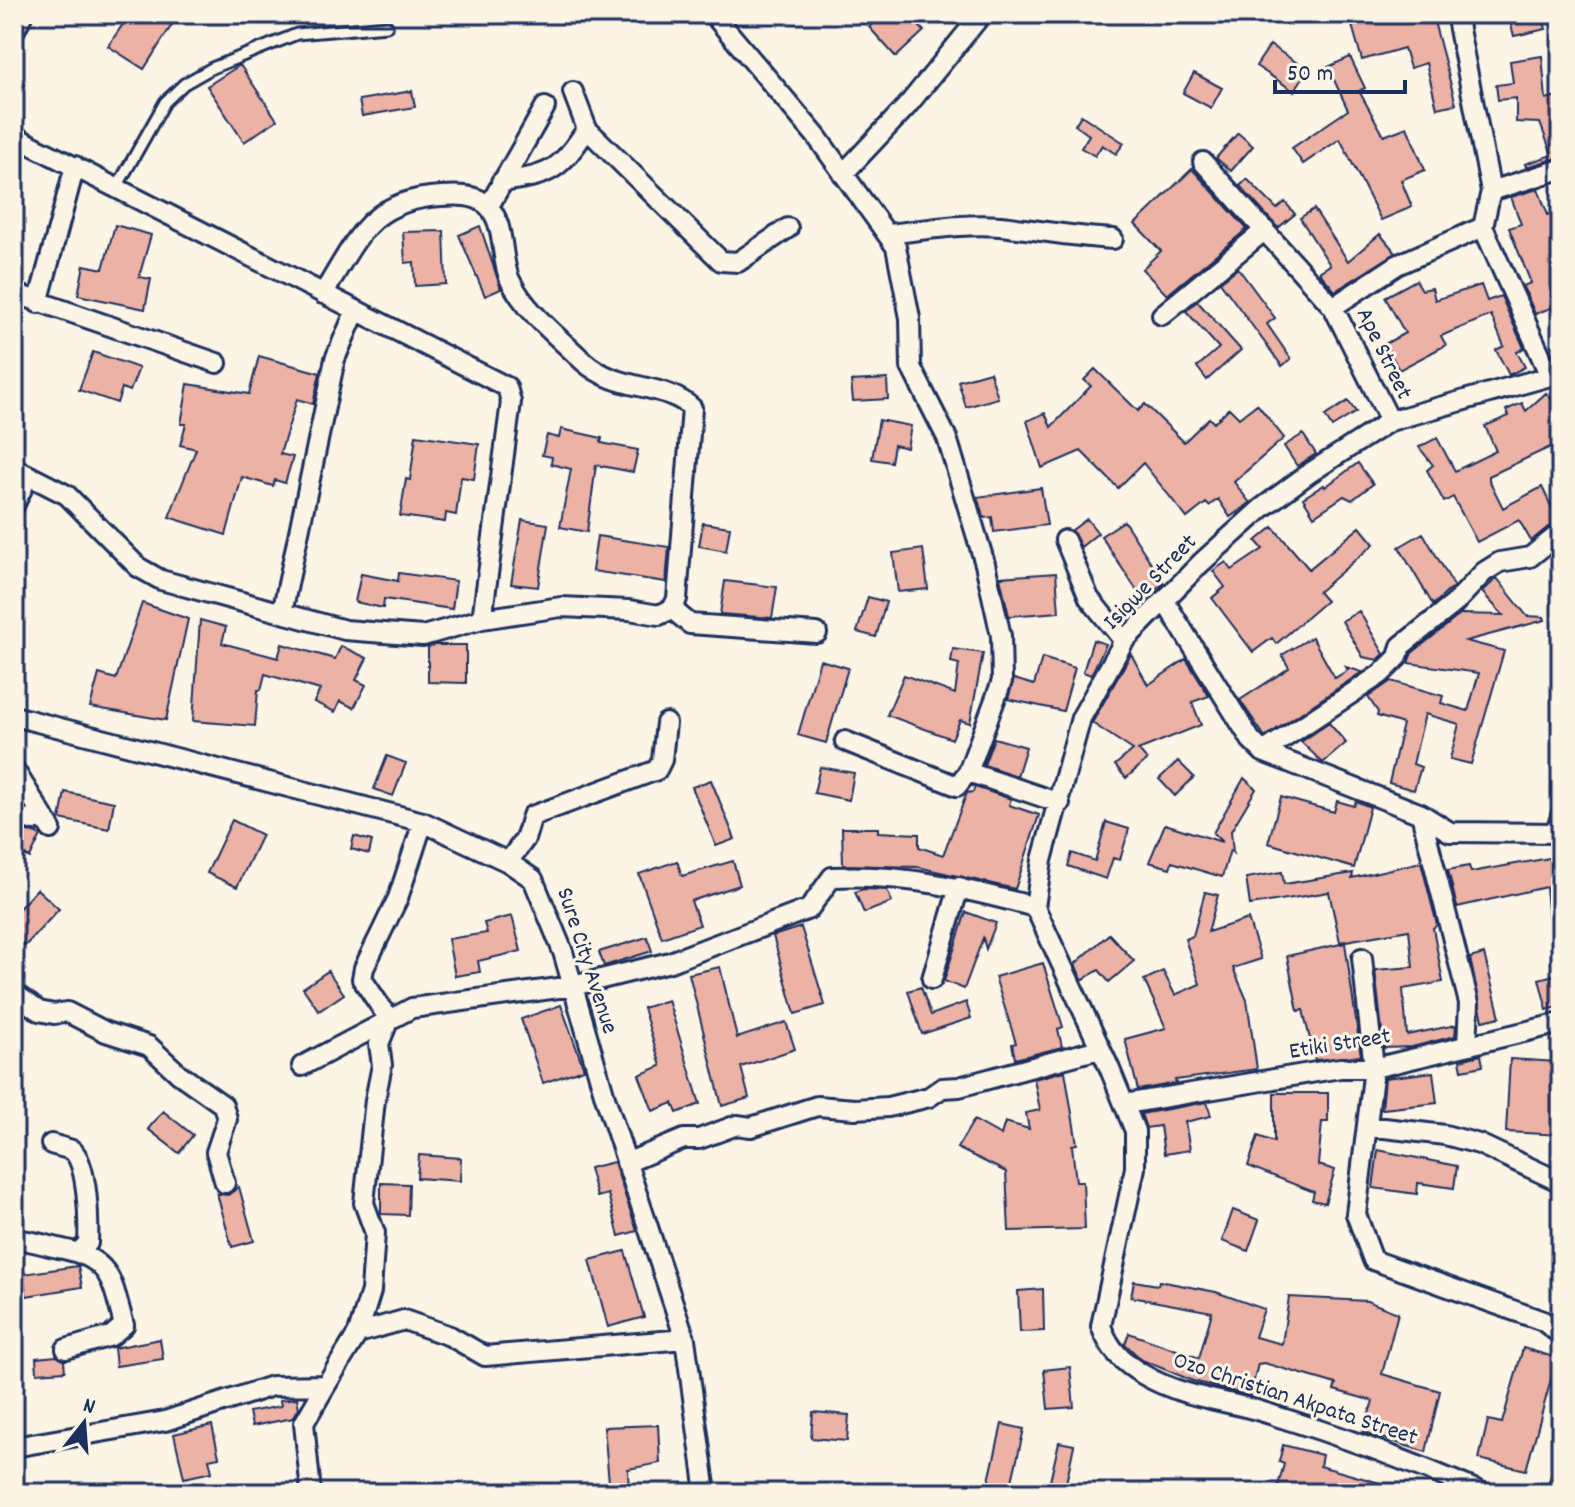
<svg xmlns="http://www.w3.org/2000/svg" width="1575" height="1507" viewBox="0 0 1575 1507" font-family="Dekko,sans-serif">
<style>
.building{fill:#ebb2a5;stroke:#1b2f5e;stroke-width:2}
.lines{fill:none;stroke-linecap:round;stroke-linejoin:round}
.service-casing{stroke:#1b2f5e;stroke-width:15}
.minor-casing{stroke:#1b2f5e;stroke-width:24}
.service{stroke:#fcf5e5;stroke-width:9}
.minor{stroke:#fcf5e5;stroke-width:18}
.labels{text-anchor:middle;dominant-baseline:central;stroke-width:6;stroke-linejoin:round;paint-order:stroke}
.street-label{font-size:24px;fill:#1b2f5e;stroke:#fcf5e5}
</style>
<rect width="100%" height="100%" fill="#fcf5e5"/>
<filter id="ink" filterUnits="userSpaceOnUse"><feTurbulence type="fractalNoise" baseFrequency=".0125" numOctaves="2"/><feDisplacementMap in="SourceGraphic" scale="16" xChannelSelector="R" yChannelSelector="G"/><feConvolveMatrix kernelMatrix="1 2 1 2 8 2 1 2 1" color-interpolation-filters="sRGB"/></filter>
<g filter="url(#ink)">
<path class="building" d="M130,14H159L173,23L144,69L108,46Z
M883,14H908L924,31L896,57L869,27Z
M1378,14H1432L1456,104L1437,108L1426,63L1410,68L1404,48L1362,60L1351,22Z
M1508,14H1542L1546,29L1514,36Z
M1270,45L1308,70L1294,91L1256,66Z
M1542,56L1546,99L1561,95V157L1526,167L1525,164L1552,155L1540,123L1516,122V98L1498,100L1496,85L1513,83L1510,61Z
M1350,57L1365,88L1359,91L1384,136L1407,127L1425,170L1401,180L1412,207L1381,220L1340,139L1303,164L1292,148L1348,110L1328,67Z
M240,65L277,120L244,142L207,86Z
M1194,73L1222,88L1211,108L1183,93Z
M412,91L415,107L362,116L359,100Z
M1081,115L1124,143L1116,154L1102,145L1095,156L1081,148L1089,135L1075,125Z
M1238,133L1253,146L1231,171L1216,158Z
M1192,169L1247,229L1167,295L1142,269L1161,251L1135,224Z
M1247,179L1277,209L1285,202L1295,214L1278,228L1240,186Z
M1538,189L1548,215L1561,211V285L1550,289L1556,306L1535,314L1523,286L1531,283L1509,228L1521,224L1511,197Z
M1314,209L1348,261L1380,234L1396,253L1335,291L1319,272L1330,265L1300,218Z
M115,225L151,235L139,277L151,279L145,309L78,295L84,265L103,269Z
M480,226L501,289L485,296L459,235Z
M444,231L446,284L415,286L414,262L405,263L403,232Z
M1238,268L1275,318L1267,324L1291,359L1282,366L1220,282Z
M1416,280L1422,290L1432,288L1435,300L1481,285L1487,301L1501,296L1524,348L1517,352L1525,367L1509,375L1496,350L1504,346L1491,315L1441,336L1446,345L1399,370L1385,344L1405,333L1385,297Z
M1197,301L1241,350L1207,380L1197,367L1219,348L1186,311Z
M93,352L139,368L130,391L122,388L117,403L79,390Z
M259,356L320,373L313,404L297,399L280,454L293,457L285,483L275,480L273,486L242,477L226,535L169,517L196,449L180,445L186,424H181L188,384L249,394Z
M1095,369L1138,411L1145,404L1184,442L1209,418L1214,423L1229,408L1239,418L1257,404L1284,438L1234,482L1250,503L1230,517L1218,499L1209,506L1206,503L1187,518L1143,463L1118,488L1081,451L1042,468L1027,421L1045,413L1051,427L1091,386L1084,380Z
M990,372L998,398L966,407L958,381Z
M887,379L888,399L853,401L851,381Z
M1546,393L1561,409V442L1489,476V480L1503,508L1542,487L1561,527H1548L1531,541L1519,520L1477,542L1453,497L1444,502L1427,470L1433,465L1419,447L1437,438L1455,471L1496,451L1485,426L1509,416L1506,410L1522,403L1526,411Z
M1348,401L1356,412L1332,427L1325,416Z
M879,420L911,426L907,448L894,445L891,462L872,459Z
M561,429L602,438L601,443L638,450L633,472L596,465L587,532L560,527L571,469L551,464L552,457L542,455L547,435L559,438Z
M1303,434L1316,454L1297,466L1284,446Z
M416,435L479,444L474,479L461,477L456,515L446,513L445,522L400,516L406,479L410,480Z
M1358,463L1373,484L1352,500L1344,496L1314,516L1303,498L1324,485L1325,487Z
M1041,488L1047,525L994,532L992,517L984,518L977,497Z
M1087,519L1098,533L1081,547L1072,530Z
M522,520L548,524L538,587L511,584Z
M1124,521L1164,583L1143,600L1101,536Z
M703,523L730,527L726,551L699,546Z
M1273,527L1309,569L1360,527L1374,544L1318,592L1326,601L1276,644L1272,638L1253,652L1212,598L1225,587L1213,571L1226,562L1232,570L1263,549L1256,541Z
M1423,533L1454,586L1433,605L1399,547Z
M597,536L669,547L666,582L592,571Z
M923,549L928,589L898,592L893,553Z
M399,573L456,581L452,609L384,599L383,608L355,602L361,574L398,581Z
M1056,573L1059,612L1009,616L1000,577Z
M1497,578L1527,616L1544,617L1545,620L1466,641L1504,651L1471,764L1450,759L1459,724L1425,714L1413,764L1421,767L1414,790L1389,783L1403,724L1377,716L1378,712L1368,697L1391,681L1443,696L1441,703L1468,711L1479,673L1408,663L1412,653L1461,614L1503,615L1482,592Z
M725,581L777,587L772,618L720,614Z
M868,597L886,602L876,637L857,632Z
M142,603L188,619L166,720L90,707L99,674L116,679Z
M1359,611L1384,654L1378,660L1363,657L1342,621Z
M200,620L226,627L222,643L278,658L282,644L335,659L341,646L367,658L356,680L366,685L354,708L340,701L335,712L314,702L320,690L265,674L261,690H258L255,726L193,721Z
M1312,637L1335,678L1348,670L1346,667L1362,672L1265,737L1240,700L1289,668L1282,655Z
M1093,640L1106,644L1091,675L1083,672Z
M435,645H466V683L428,682V647Z
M953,649L983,653L970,723L960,720L952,739L887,715L904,675L955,694L959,664L951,662Z
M1131,654L1148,685L1186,659L1209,696L1192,702L1201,725L1138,750L1147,760L1126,778L1115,765L1133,750L1092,723Z
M1042,658L1075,668L1063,711L1008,699L1014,679L1034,685Z
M820,660L848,668L826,743L798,735Z
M1329,723L1346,743L1323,763L1301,742Z
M994,738L1026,747L1017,776L984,765Z
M387,756L406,763L393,796L374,789Z
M1178,761L1194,777L1175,796L1159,779Z
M820,767L854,773L849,800L814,793Z
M1244,778L1256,789L1231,831L1233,853L1230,850L1222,877L1172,862L1170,868L1149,862L1165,824L1222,842L1213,833Z
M711,780L735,839L716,846L692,787Z
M975,787L1011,799L1009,805L1039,815L1015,889L918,867L843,865L842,828H878V832L919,834V847L943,855L967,793L973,792Z
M65,792L114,802L109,829L60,819Z
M1281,797L1334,812L1337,801L1354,806L1356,801L1370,807L1354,868L1268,843Z
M232,820L262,835L237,887L207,873Z
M1106,822L1129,829L1120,860L1113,858L1106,879L1068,866L1072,853L1095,861Z
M14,828L41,835L30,858L14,850Z
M354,836L372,841L369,854L351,849Z
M1555,857L1561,886V942L1551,943L1546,887L1457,907L1448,870L1469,866L1471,872Z
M677,861L682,876L733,861L740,885L691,901L700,925L662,938L639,874Z
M1421,862L1437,925L1433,928L1443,982L1403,989L1407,1035L1456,1025L1455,1036L1412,1047L1384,1048L1375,970L1413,967L1409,930L1340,942L1329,892L1250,905L1246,878L1282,872L1284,884L1353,873L1352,878Z
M37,889L59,909L25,946L14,936V914Z
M863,889L887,890L892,902L864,913L855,892Z
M1205,892L1218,895L1208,932L1248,919L1261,959L1233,968L1247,1000L1257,1069L1175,1080L1176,1083L1138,1090L1125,1039L1166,1028L1144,980L1163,971L1175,995L1200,984L1185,939L1193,936Z
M966,912L996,923L986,949L983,938L964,989L944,981Z
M512,916L521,951L478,961L480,972L455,976L448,939L487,933L484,923Z
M801,927L825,1005L795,1014L773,936Z
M1109,934L1134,961L1109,982L1099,970L1082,980L1075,964Z
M647,937L652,951L604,966L599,952Z
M1345,943L1361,1056L1315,1060L1303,1010L1298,1011L1287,956Z
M1484,954L1500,1017L1483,1021L1470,958Z
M1043,963L1063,1027L1058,1029L1062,1047L1015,1059L1012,1044L1016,1043L995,977Z
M720,967L737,1038L786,1022L795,1049L741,1067L749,1098L722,1106L689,974Z
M328,971L344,994L319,1011L303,988Z
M1561,973V1006L1547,1010L1539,979Z
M921,987L931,1015L966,1002L971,1018L922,1034L908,991Z
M668,1000L700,1104L677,1113L673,1103L653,1111L639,1075L661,1066L643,1008Z
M561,1005L584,1069L543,1083L521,1019Z
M1481,1055L1483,1066L1462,1070L1460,1060Z
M1510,1059L1557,1062L1556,1091H1561V1135L1506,1132Z
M1065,1071L1077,1144L1072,1145L1076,1182H1083L1085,1229L1009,1231L1006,1172L957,1148L974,1120L1001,1135L1005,1122L1029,1129L1026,1113L1040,1110L1034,1079Z
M1433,1072L1437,1103L1382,1109L1385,1078Z
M1274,1093H1328V1122H1322L1318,1165L1335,1170L1325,1203L1312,1200L1314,1192L1248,1166L1258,1136L1274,1142Z
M1207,1102L1211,1116L1185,1122L1190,1150L1164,1154L1160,1126L1146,1128L1141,1114Z
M163,1111L193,1135L179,1153L148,1129Z
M1378,1150L1457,1166L1454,1188L1418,1183L1417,1194L1373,1188Z
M419,1155L461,1158L460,1181L417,1178Z
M614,1162L637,1231L619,1236L608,1194L597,1197L589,1168Z
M381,1183L409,1184L408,1215L381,1214Z
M239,1187L254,1241L232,1247L217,1194L228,1195Z
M1233,1210L1259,1220L1248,1251L1222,1241Z
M625,1251L644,1317L608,1327L590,1260Z
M78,1266L82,1287L26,1296L23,1274Z
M1134,1281L1158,1285L1159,1281L1216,1292L1264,1309L1255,1337L1282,1344L1289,1297L1367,1301L1398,1313L1382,1374L1440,1391L1426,1452L1363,1432L1373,1401L1334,1390L1336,1384L1264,1363L1258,1364L1250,1396L1193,1381L1142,1360L1125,1344L1129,1333L1199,1358L1212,1312L1131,1297Z
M1043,1289L1044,1331L1020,1332L1018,1291Z
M160,1339L163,1359L116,1366L114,1348Z
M1523,1348L1557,1358L1526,1470L1479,1459L1488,1420L1502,1423Z
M57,1356L64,1361L65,1371L37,1373L36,1358Z
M1070,1367L1074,1407L1048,1409L1044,1370Z
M297,1398L299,1408L293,1418L252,1426L249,1412L281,1406L280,1400Z
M813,1412L849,1415L847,1441L811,1438Z
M1002,1424L1024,1429L1010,1490L988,1485Z
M212,1425L219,1457L209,1459L212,1472L184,1478L174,1434Z
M658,1425L660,1463L628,1469L629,1493H610L604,1427Z
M1059,1442L1074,1445L1064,1493L1048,1490Z
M1283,1445L1322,1455L1320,1466L1401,1489V1493H1276L1284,1464L1279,1462Z"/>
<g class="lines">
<defs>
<path id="service" d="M117,187L165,102L184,84L212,68L297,34L387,26"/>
<path id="minor" d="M713,14L817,137L896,247L910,318L911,367L947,438L985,564L1001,636L1002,681L968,772L957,786L845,741
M1456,14L1491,191L1483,227L1550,376
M14,32L23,14
M573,92L587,129L721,261L738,262L788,228
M14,136L507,387L511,402L482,619
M1203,162L1333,307L1390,421
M843,174L907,106L982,14
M501,182C551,175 558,172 587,129
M1491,191L1561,169
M489,206L545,107
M887,234C924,230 963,223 1000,226C1038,230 1075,237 1113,239
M14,293L217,363
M38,303L75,166
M1333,307L1397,265L1483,227
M1162,315L1265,230
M14,468L67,495L138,567L161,580L345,630L423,636L482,619L561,607L629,610L659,615L672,609L677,599L692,408C663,381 619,393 583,361C558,337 526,312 510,280C500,259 506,223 487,205C475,194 456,195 441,196C369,200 357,239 323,294
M14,506L28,476
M1065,540L1089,598L1124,641
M1164,600L1251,740L1263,752L1421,814L1450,832L1556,833L1561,816
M672,609L690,624L817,633
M282,613L335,359L356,310
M14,716L423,822L508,862L533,879L563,952L605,1097L685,1339L706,1493
M1263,752L1381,674L1398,657L1401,646L1454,604L1484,572L1500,562L1530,557L1555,537
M14,769L51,829
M968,772L1060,803
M1421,814L1469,1003L1467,1045
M14,815L34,821
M508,862L525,839L532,816L657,770L662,760L666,723
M1362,958L1374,1068L1356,1214L1373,1260L1543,1321L1561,1335
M932,979L959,887
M14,993L39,1011L54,1014L67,1012L106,1032L149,1046L179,1074L223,1105L227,1119L216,1152L225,1183
M302,1066L412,1008L573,986L670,962L809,909L832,877C902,873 967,889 1035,907
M1125,1104L1340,1068H1374L1561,1023
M1367,1126L1445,1135L1479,1144L1554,1179
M51,1144L72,1150C88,1164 89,1221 88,1243L80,1251
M626,1163L684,1139H699L737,1125L751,1127L817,1106L855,1109L888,1107L929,1097L942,1088L959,1087L1099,1049
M14,1239C31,1240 47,1246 63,1249C112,1259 112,1282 124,1325L111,1336L66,1349
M358,1333L404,1320L450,1336L485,1356L685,1339
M14,1447L165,1421L272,1386L326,1385L358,1333L371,1291L375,1233L364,1203L375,1100L382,1065L379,1044L389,1019L362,979L364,968L398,898L423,822
M311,1493L304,1423L326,1385
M1483,1493C1410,1461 1336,1434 1260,1411C1222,1400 1179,1396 1144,1375C1123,1363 1109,1349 1101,1326L1135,1168V1131L1109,1067L1035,907L1042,860L1081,718L1124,641L1201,563L1262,508L1308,474L1390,421L1550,376
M1557,1493L1561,1480"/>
</defs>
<use href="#service" class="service-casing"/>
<use href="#minor" class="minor-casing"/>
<use href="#service" class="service"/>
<use href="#minor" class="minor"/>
</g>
</g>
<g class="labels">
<g class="street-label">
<text transform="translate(1383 354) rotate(64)">Ape Street</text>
<text transform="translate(1151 583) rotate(-46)">Isigwe Street</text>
<text transform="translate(586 961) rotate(72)">Sure City Avenue</text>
<text transform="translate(1340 1045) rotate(-9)">Etiki Street</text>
<text transform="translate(1295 1400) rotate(18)">Ozo Christian Akpata Street</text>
</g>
</g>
<rect width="1575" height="1507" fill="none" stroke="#fcf5e5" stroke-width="48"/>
<rect x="24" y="24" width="1527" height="1459" fill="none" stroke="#1b2f5e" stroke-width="3" filter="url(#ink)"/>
<g transform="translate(84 1423) rotate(17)" stroke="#fcf5e5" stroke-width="6" paint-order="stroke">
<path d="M0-6L14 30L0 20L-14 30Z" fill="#1b2f5e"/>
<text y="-12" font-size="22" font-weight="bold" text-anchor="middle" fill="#1b2f5e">N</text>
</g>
<path d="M1275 80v12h130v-12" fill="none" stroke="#1b2f5e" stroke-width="4"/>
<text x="1287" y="80" font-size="24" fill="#1b2f5e" stroke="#fcf5e5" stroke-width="6" paint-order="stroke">50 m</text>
</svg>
